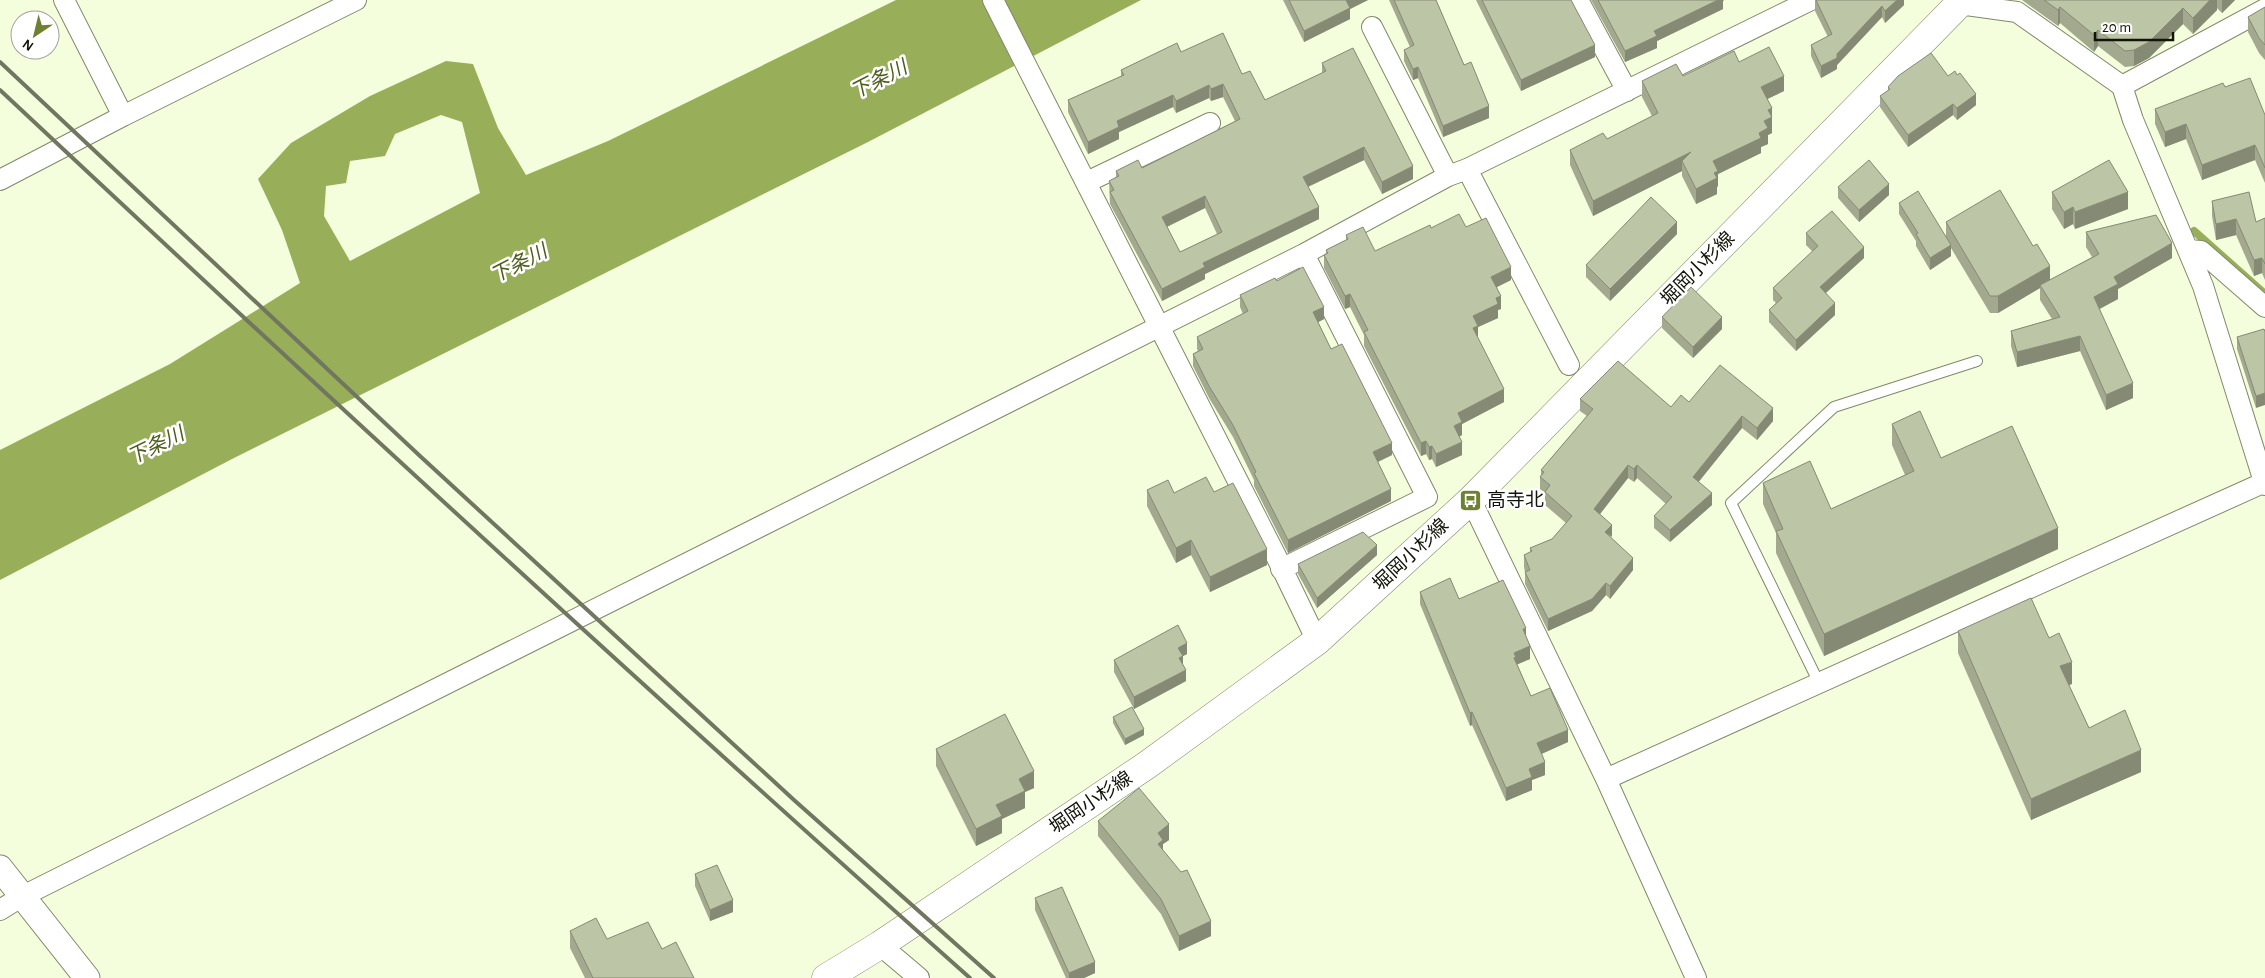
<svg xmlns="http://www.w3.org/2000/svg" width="2265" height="978" viewBox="0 0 2265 978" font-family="'Alegreya Sans','Noto Sans JP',sans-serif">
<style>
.water{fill:#99ae58;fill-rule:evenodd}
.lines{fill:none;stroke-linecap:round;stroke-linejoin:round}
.stream{stroke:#99ae58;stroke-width:8}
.service-casing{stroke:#80896b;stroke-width:12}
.minor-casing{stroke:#80896b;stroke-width:22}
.tertiary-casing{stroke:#80896b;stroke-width:27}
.secondary-casing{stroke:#80896b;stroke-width:29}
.service{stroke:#fff;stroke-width:10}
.minor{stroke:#fff;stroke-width:20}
.tertiary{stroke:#fff;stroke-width:25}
.secondary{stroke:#fff;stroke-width:28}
.rail{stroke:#717661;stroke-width:4}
.wall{fill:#a2a98e;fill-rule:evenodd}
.shaded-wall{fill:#848a74}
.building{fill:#bcc5a5;stroke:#848a74;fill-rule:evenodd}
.labels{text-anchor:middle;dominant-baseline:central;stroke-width:5;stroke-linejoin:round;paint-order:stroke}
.street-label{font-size:19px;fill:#111408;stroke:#fff}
.poi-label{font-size:19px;fill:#111408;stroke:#fff;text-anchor:start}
.water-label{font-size:20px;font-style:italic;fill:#4f5c1f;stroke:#fff}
</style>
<rect width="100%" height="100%" fill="#f4fedc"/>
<path class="water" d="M896,0H1141L868,142L232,459L0,580V450L170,364L300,283L282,230L258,179L291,143L370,96L446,61L473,64L498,128L526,175L608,141ZM441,115L462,122L480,193L350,261L324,216L326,186L346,183L350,161L385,156L395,134Z"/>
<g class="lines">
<path class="stream" d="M2194,231L2265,294"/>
<defs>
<path id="service" d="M1819,683L1731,503L1834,407L1977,361"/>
<path id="minor" d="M64,0L123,116L356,0
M993,0L1276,556L1317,641
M1578,0L1627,91
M1956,0L1959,4L2017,12L2122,86L2133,120L2203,286L2265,485
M1372,27L1448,176
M2122,86L2265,9
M1467,169L1569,365
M0,180L123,116
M1087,182L1210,123
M2188,250L2201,251L2265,307
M1471,500L1606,779L1696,978
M1281,569L1427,497L1304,254
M1606,779L2265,482
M0,910L21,897L1304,254L1448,176L1467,169L1811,0
M880,945L919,978"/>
<path id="tertiary" d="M0,868L87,978"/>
<path id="secondary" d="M826,978L880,945L1147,765L1317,641L1471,500L1963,0"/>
</defs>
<use href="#service" class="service-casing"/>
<use href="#minor" class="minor-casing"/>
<use href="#tertiary" class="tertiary-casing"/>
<use href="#secondary" class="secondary-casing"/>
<use href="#service" class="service"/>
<use href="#minor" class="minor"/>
<use href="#tertiary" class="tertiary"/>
<use href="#secondary" class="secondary"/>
<path class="rail" d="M0,62L420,456L794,800L994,978
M0,90C320,390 643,687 970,978"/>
</g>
<path class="wall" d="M1283,0H1368L1350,9V19L1304,42Z
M1389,0H1436L1464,65L1489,118L1443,137L1418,78L1413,80L1404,61V50L1410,47Z
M1476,0H1571L1595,57L1521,91Z
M1591,0H1724L1723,1V9L1657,41V48L1625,62Z
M1815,0H1904V5L1885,23L1882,17L1837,65V69L1821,78L1811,56V45L1828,37L1815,11Z
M2022,0H2235L2222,13L2217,8V10L2193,34L2183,24L2149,58L2134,66L2125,67L2098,46L2094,52L2060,23L2058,26Z
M2265,7V60L2259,53L2248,32V17Z
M1181,52L1242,74L1265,100L1322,73V63L1413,179L1382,194L1364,160L1308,187L1319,219L1205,274V279L1162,301L1110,204L1109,181L1116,177V171L1142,168L1235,121L1223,97L1211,101L1209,98L1176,113L1173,107L1119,132V139L1088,154L1068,112V100L1121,76V70ZM1205,208L1217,234L1180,252L1167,227Z
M1739,62L1784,91L1767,99L1772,108V133L1768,135V144L1761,147V153L1718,174V186L1717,187V194L1696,204L1682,176V171L1593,216L1570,165V150L1607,139L1652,116L1642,97V81L1683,76Z
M1957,75L1976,105L1957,120L1953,115L1908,147L1880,107V96L1888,91V87Z
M2225,87L2265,115V183L2255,160L2202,180L2186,139L2165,147L2155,124V109Z
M1838,187L1889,195L1859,222L1838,198Z
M2052,192L2128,209L2075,229L2073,224L2064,229L2052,209Z
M2212,201L2256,222L2265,218V280L2262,273L2254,276L2236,235L2216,240L2212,216Z
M1899,203L1946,236V222L2050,280L2092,257L2086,247V232L2172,258L2118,289V299L2099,309L2133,398L2106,410L2080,351L2017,367L2011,346V331L2052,319L2040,300V288L1998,313H1990L1951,248V256L1930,270L1916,246V241L1899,214Z
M1466,227L1511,280L1497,287L1501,309L1498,310V318L1478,327V339L1504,402L1462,424V435L1459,437L1462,455L1436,467L1432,459L1429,460L1426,454L1421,456L1364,346V335L1350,307L1345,309L1324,268V255L1326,254V250L1346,240V235L1375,251L1431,228Z
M1806,233L1864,258L1826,293L1835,315L1796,351L1769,322V310L1776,303L1773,300V288L1813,252L1806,245Z
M1677,234L1610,301L1586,277V265Z
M1277,281L1324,319L1318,322L1331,349L1392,455L1378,462L1391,501L1288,553L1254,486V480L1233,437L1209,398L1193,366V354L1198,351L1197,349V337L1243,314L1240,307V295Z
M1662,317L1722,329L1693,358L1662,328Z
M2265,332L2256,408L2237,349V337Z
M1580,399L1671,407L1689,402L1773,421L1757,440L1742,428L1698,482L1712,505L1670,542L1654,528V516L1666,504L1637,478L1634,482L1628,478L1599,514L1611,538L1633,570L1610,599L1606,595L1592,611L1548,631L1525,584V572L1524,567V555L1530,552V548L1552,539L1566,523L1545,505V493L1540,489V477L1541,475V470L1587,416L1580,411Z
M1892,424L1941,458L2058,549L1824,656L1776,553V533L1763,504V483L1831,509L1905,475L1892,445Z
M1147,490L1174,493L1214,492L1267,565L1210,592L1191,555L1176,563L1147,506Z
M1377,555L1317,608L1298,574V564Z
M1420,592L1459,599L1526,637L1530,659L1517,664L1531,696L1568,742L1541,754L1545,775L1532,780V790L1506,801L1472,725L1470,726L1420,604Z
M1958,631L2049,638L2072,684L2069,685L2089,728L2141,772L2031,820L1958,653Z
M1187,654L1183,656V666L1186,681L1134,709L1114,672V660Z
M1113,717L1144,735L1125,745L1113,723Z
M936,749L1034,788L1025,792V808L1002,819V833L976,846L936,766Z
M1098,821L1169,840L1163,844V851L1211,936L1179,951L1161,914L1098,836Z
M695,874L733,912L710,921L695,886Z
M1035,898L1095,973L1084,978H1066L1035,910Z
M570,931L607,939L662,949L694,978H585L570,948Z"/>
<path class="shaded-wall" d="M1346,0H1368L1350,9V19L1304,42V31Z
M1718,0H1724L1723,1V9L1657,41V48L1625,62V51L1654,31Z
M1897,0H1904V5L1885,23V11Z
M2210,0H2217V10L2193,34V18Z
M2222,0H2235L2222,13Z
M1882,6V17L1837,65V69L1821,78V66L1837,54Z
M2060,7V23L2058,26V10Z
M2183,8V24L2149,58L2134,66V50Z
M2098,30V46L2094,52V35Z
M1595,45V57L1521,91V80Z
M1418,67V78L1413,80V69Z
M1784,76V91L1761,102V87Z
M1223,84V97L1211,101V89Z
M1209,85V98L1176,113V101Z
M1976,94V105L1957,120V108Z
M1173,95V107L1119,132V139L1088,154V142L1117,121Z
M1953,104V115L1908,147V135Z
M1489,106V118L1443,137V126Z
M1772,108V133L1768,135V144L1761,147V153L1718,174V186L1717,187V194L1696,204V189L1713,161L1759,133L1768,110Z
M2186,124V139L2165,147V132Z
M2255,145V160L2202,180V165Z
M1364,147V160L1303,189V177Z
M1691,152L1682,161V171L1593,216V201Z
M1413,166V179L1382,194V182Z
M1889,184V195L1859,222V210Z
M2128,192V209L2075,229V212Z
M1205,196V208L1162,229V217Z
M1319,207V219L1205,274V279L1162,301V289L1203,263Z
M2073,207V224L2064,229V212Z
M2236,219V235L2216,240V224Z
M1677,222V234L1610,301V289Z
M2172,243V258L2118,289V299L2094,312V297L2114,277Z
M1951,245V256L1930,270V258Z
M1864,247V258L1820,298V287Z
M2262,258V273L2254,276V260Z
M2050,266V283L2040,285V288L1998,313V296Z
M1511,267V280L1491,290V277Z
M1350,294V307L1345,309V296Z
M1501,296V309L1498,310V318L1478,327V339L1473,342V316L1496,298Z
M1835,303V315L1796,351V340Z
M1324,307V319L1313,325V312Z
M1722,317V329L1693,358V347Z
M2080,336V351L2017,367V352Z
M2133,383V398L2106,410V395Z
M1504,389V402L1462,424V435L1454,439V426L1458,413Z
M2265,393V405L2256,408V396Z
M1773,408V421L1757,440V428Z
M1742,416V428L1693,489V477Z
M1426,441V454L1421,456V443Z
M1462,442V455L1436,467V454Z
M1392,443V455L1373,464V452Z
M1432,446V459L1429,460V447Z
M1628,465V478L1594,522V509Z
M1637,465V478L1634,482V469Z
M1391,489V501L1288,553V540Z
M1712,493V505L1670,542V530Z
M1612,525V537L1605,532Z
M2058,528V549L1824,656V634Z
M1191,540V555L1176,563V548Z
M1377,545V555L1317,608V598Z
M1267,549V565L1210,592V577Z
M1633,558V570L1610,599V586Z
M1606,583V595L1592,611L1548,631V619Z
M1526,628V641L1523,629Z
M1187,643V654L1183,656V668L1179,670L1178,648Z
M1530,646V659L1516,665L1514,671V653Z
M2072,662V684L2060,688V666Z
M1186,670V681L1134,709V697Z
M1472,712V725L1470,726V713Z
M1144,729V735L1125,745V739Z
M1568,730V742L1537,756V743Z
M2141,750V772L2031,820V799Z
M1545,762V775L1532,780V790L1506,801V788L1529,769Z
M1034,771V788L1025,792V808L1002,819V833L976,846V829L1019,779Z
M1169,824V840L1163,844V855L1158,859V833Z
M733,900V912L710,921V910Z
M1211,921V936L1179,951V936Z
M1095,962V973L1084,978H1069V973Z"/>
<path class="building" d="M1289,0H1346L1350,8L1304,31Z
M1394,0H1436L1464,65L1471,62L1489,106L1443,126L1418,67L1413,69L1404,50L1414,45Z
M1482,0H1571L1595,45L1521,80Z
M1598,0H1718L1654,31L1657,36L1625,51Z
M1816,0H1897L1885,11L1882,6L1837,54V58L1821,66L1811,45L1832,34Z
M2044,0H2210L2193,18L2183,8L2149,42L2134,50L2125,51L2098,30L2094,35L2060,7L2058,10Z
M2265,7V45L2259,38L2248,17Z
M1223,33L1242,74L1250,71L1265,100L1326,71L1322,63L1353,48L1413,166L1382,182L1364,147L1303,177L1319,207L1203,263L1205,267L1162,289L1110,192L1114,190L1109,181L1119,176L1116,171L1138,160L1142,168L1240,119L1223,84L1211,89L1209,85L1176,101L1173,95L1117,121L1119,127L1088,142L1068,100L1124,75L1121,70L1177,43L1181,52ZM1205,196L1222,232L1180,252L1162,217Z
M1769,47L1784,76L1761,87L1772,108L1768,110L1772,117L1764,121L1768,128L1759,133L1761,138L1713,161L1718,171L1714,173L1717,178L1696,189L1682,161L1691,152L1593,201L1570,150L1603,133L1607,139L1658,113L1642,81L1676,64L1683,76L1734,51L1739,62Z
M1931,53L1948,76L1955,71L1957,75L1960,73L1976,94L1957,108L1953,104L1908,135L1880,96L1890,89L1888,87L1898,76Z
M2250,78L2265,115V168L2255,145L2202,165L2186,124L2165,132L2155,109L2223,83L2225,87Z
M1869,160L1889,184L1859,210L1838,187Z
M2109,160L2128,192L2075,212L2073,207L2064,212L2052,192Z
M2000,190L2033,246L2037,244L2050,266L1998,296H1990L1946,222Z
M1918,191L1951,245L1930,258L1916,234L1918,233L1899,203Z
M2249,192L2256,222L2265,218V264L2262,258L2254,260L2236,219L2216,224L2212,201Z
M1651,197L1677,222L1610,289L1586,265Z
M1832,211L1864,247L1820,287L1835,303L1796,340L1769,310L1782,298L1773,288L1818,246L1806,233Z
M1459,214L1466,227L1486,218L1511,267L1491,277L1501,296L1496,298L1498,304L1473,316L1478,326L1473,328L1504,389L1458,413L1462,422L1454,426L1462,442L1436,454L1432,446L1429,447L1426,441L1421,443L1364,332L1368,330L1350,294L1345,296L1324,255L1328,253L1326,250L1348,239L1346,235L1363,227L1375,251L1430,225L1431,228Z
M2156,215L2172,243L2114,277L2118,284L2094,297L2133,383L2106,395L2080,336L2017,352L2011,331L2060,317L2040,285L2099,254L2086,232Z
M1303,267L1324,307L1313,312L1331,349L1342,344L1392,443L1373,452L1391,489L1288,540L1254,473L1256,472L1233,425L1209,386L1193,354L1203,349L1197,337L1248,311L1240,295L1275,278L1277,281Z
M1691,287L1722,317L1693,347L1662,317Z
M2264,329L2265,332V393L2256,396L2237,337Z
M1618,361L1671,407L1681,395L1689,402L1720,365L1773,408L1757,428L1742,416L1693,477L1712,493L1670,530L1654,516L1672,497L1637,465L1634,469L1628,465L1594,509L1612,525L1605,532L1633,558L1610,586L1606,583L1592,599L1548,619L1525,572L1530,570L1524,555L1532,551L1530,548L1552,539L1572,516L1545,492L1550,485L1540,477L1544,472L1541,470L1593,409L1580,399Z
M1920,411L1941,458L2012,426L2058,528L1824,634L1776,531L1783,529L1763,483L1810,461L1831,509L1914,471L1892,424Z
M1206,477L1214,492L1233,483L1267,549L1210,577L1191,540L1176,548L1147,490L1168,480L1174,493Z
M1363,532L1377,545L1317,598L1298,564Z
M1450,578L1459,599L1503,580L1526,628L1523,629L1530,646L1514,653L1516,657L1514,658L1531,696L1550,688L1568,730L1537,743L1545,762L1529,769L1532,777L1506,788L1472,712L1470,713L1420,592Z
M2031,598L2049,638L2059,633L2072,662L2060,666L2089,728L2125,710L2141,750L2031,799L1958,631Z
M1178,625L1187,643L1178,648L1183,656L1179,658L1186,670L1134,697L1114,660Z
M1132,707L1144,729L1125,739L1113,717Z
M1005,714L1034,771L1019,779L1025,791L996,805L1002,816L976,829L936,749Z
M1139,788L1169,824L1158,833L1163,840L1158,844L1181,872L1187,870L1211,921L1179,936L1161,899L1098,821Z
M717,865L733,900L710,910L695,874Z
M1062,887L1095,962L1069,973L1035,898Z
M596,918L607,939L648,922L662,949L676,942L694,978H593L570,931Z"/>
<defs>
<symbol id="bus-square" viewBox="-11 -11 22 22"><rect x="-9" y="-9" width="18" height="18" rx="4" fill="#6e8131" stroke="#fff"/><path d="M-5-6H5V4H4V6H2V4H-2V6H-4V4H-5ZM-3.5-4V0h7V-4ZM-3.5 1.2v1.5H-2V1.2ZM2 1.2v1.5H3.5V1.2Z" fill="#fff"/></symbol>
</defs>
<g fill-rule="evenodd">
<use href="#bus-square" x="1458" y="488" width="25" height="25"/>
</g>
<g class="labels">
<g class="street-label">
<text transform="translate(1698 269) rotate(-45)">堀岡小杉線</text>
<text transform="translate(1411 555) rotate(-43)">堀岡小杉線</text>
<text transform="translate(1091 803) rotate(-34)">堀岡小杉線</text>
</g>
<g class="poi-label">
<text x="1487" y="500">高寺北</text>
</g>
<g class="water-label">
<text transform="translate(879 80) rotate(-27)">下条川</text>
<text transform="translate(519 264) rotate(-27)">下条川</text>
<text transform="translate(156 446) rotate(-26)">下条川</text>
</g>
</g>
<g transform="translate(35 35) rotate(215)"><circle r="24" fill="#ffffff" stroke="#a0a19c"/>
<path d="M0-4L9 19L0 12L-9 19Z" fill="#6e8131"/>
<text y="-8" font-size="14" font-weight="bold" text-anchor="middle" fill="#111408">N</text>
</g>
<path d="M2095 32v8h78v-8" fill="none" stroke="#111408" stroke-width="2.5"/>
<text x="2102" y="32" font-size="15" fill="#111408" stroke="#ffffff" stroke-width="4" paint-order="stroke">20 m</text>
</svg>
